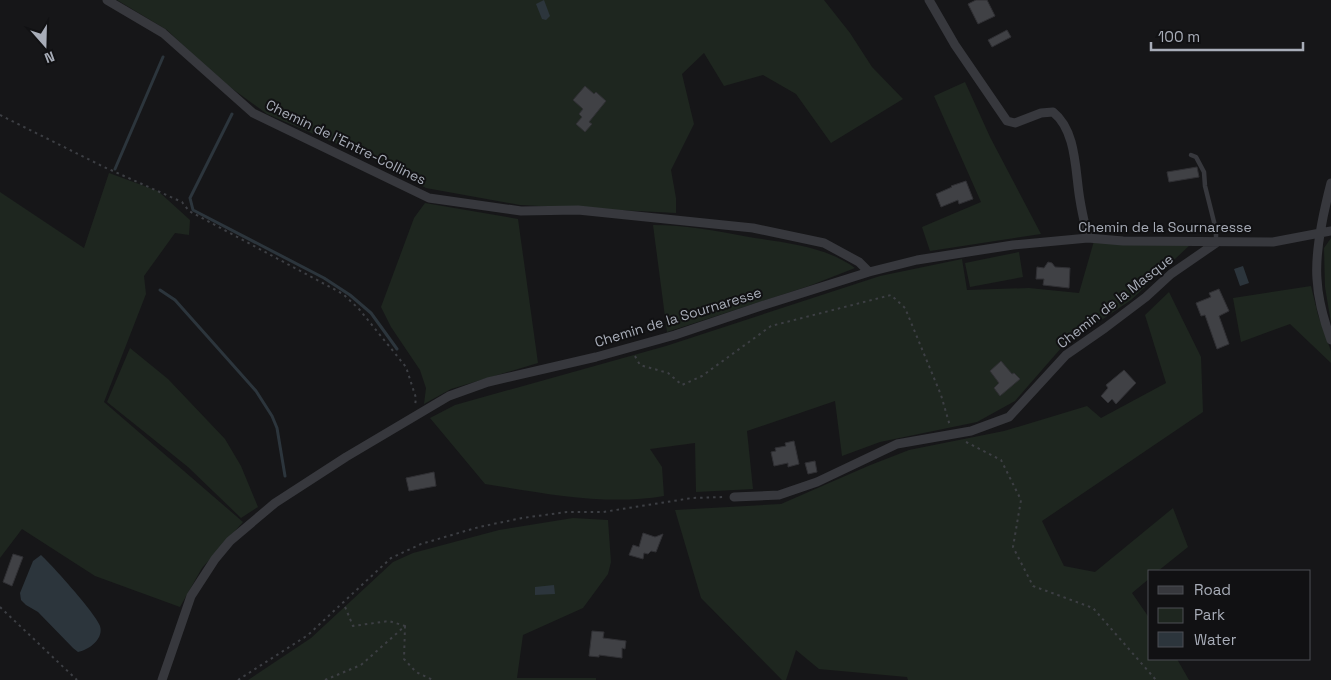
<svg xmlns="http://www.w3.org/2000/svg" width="1331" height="680" viewBox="0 0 1331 680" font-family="'Space Grotesk',sans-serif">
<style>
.green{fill:#1e261f}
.water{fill:#2c353c}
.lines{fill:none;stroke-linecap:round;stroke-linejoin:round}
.stream{stroke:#2c353c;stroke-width:3}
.building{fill:#404145;stroke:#303034}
.path{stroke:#3d3f44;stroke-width:2;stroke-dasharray:2.5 4;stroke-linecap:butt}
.lane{stroke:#37383d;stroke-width:4.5}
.street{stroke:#37383d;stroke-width:9}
.labels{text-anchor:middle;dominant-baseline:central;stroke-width:4;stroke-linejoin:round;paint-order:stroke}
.street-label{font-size:14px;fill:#a8adb8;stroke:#111113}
</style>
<rect width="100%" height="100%" fill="#161618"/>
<path class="green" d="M117,0H824L850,33L872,67L903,99L831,143L796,94L763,75L724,86L704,53L682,74L694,124L671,170L676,198V213L520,205L426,188L372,159L267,114L219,79L167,30Z
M965,82L990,137L1041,234L930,251L922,227L981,202L934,96Z
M109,173L158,191L190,220L189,235L175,233L144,276L146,294L104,402L243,522L202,568L180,607L95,576L22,529L0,558V192L84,248Z
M425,203L518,219L538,363L451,389L424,404L426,388L420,370L391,327L381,307L414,218Z
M653,225C687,225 716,231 749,237C785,243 825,246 855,268L809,286L667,332Z
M1331,238V323L1325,287L1324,248Z
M1094,241L1190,245L1131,300L1062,347L1015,401L977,422L880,442L842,456L835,401L747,431L753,489L696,492L695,443L650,449L662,467L664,496C605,506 544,493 485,484L430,418L455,405L666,346L880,276L962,259L967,290L1029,288L1079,293Z
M1019,252L1023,277L970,287L965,263Z
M1311,286L1318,315L1331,351V363L1290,324L1241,342L1233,298Z
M1169,292L1201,357L1203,412L1042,521L1064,566L1095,572L1173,508L1188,547L1158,571H1150V578L1132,593L1150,619V659H1177L1189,680H908L907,677L819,669L796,650L786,680H782L701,598L675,510L781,504L868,466L909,450L1004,431L1087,406L1101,418L1166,383L1145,315Z
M130,348L168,379L225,439L241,466L258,507L241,518L188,467L107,402Z
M573,518L608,520L611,562L608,574L583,608L523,635L517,678H596V680H248L311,638L393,562L413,553L499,530Z"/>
<path class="water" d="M544,0L550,16L546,20L542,19L536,4Z
M1243,266L1249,283L1240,286L1234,269Z
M41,555C51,564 97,615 100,626C104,639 89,650 78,652L73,648L38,612L26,605L21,600L20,593L33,561Z
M554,585L555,594L535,595V587Z"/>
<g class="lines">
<path class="stream" d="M232,114L190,198L193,210L324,278L350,295L371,313L397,349
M115,169L163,57
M160,290L175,300L256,391L272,416L277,428L285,476"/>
</g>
<path class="building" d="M976,0H987L995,16L978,24L968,4Z
M1007,30L1011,37L992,47L988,40Z
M585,86L594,94L596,92L606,101L589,122L592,124L585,132L576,124L582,117L579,114L583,109L573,100Z
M1197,167L1199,177L1169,182L1167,172Z
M966,181L973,199L959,204L958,200L941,207L936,194L952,187L951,186Z
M1048,262L1052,263L1055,267L1070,268L1069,288L1043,285L1044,279H1036L1037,267L1044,268Z
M1219,289L1229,311L1219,316L1229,344L1217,349L1205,315L1201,316L1196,303L1211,297L1209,293Z
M1001,361L1012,374L1014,373L1020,379L1000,396L994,388L999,383L990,371Z
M1124,370L1136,383L1116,404L1112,399L1108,403L1101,396L1108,388L1106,385Z
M794,441L799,464L788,467V463L774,466L771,452L776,451L775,448L786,446L785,443Z
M815,461L817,472L808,474L805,463Z
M434,472L436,486L409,491L406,478Z
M643,533L655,537L663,534L656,552L651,551L648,554L644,553L643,559L629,555L633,545L639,547Z
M13,554L23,557L12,586L3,582Z
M592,631L604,632L603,638L626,641L625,649L622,648V658L599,655V657L589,656Z"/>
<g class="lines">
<path class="path" d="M0,115L104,167L182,202L189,211L343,294L359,309L406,367L416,398L415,406
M635,356L640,365L668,373L682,385L702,376L771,326L891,295L905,308L941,395L950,426
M966,442L1001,460L1021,500L1013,547L1033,586L1093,608L1156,680
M0,607L77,680
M405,626L404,659L416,672L433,680
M238,680L308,635L391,558L421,544L479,527L522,518L567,512H603L692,498L724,497
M325,680L361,665L405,626L389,621L353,626L343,602"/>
<path class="lane" d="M1191,155L1196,157L1204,172L1205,186L1216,230V241"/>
<path class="street" d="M107,0L163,33L253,113L429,198L521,211L578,210L753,228L824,243L859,262L869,272
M929,0L955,45L1007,121L1015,123L1041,113L1053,112C1077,131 1075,172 1080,200C1082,213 1085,225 1088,238
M1331,183C1324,210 1315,253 1317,279C1318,299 1324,321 1331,340
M734,497L779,495L817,482L897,444L971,431L1009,417L1066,355L1105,328L1146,297L1171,274L1216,243
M162,680L191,596L215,559L230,541L275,503L346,457L449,396L488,382L596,357L675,335L761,306L869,272L917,260L1013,245L1088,238L1123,241L1273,242L1331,231"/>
</g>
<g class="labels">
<g class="street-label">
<text transform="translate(346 142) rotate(26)">Chemin de l'Entre-Collines</text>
<text x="1165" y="227">Chemin de la Sournaresse</text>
<text transform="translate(1115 301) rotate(-38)">Chemin de la Masque</text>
<text transform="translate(678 317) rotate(-17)">Chemin de la Sournaresse</text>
</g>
</g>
<rect x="1148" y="570" width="162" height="90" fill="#111113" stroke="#4d4f55"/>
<rect x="1158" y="586" width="25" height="8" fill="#37383d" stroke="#4d4f55"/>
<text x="1194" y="595" font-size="15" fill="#a8adb8">Road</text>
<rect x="1158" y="608" width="25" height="15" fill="#1e261f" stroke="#4d4f55"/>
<text x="1194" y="620" font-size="15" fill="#a8adb8">Park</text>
<rect x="1158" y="632" width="25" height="15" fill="#2c353c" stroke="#4d4f55"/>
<text x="1194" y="645" font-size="15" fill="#a8adb8">Water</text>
<g transform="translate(45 45) rotate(160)" stroke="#111113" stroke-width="4" paint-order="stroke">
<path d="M0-4L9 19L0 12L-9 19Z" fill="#a8adb8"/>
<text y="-8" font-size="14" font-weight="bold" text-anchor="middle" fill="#a8adb8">N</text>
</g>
<path d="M1151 42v8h152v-8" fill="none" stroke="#a8adb8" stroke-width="2.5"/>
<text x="1158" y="42" font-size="15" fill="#a8adb8" stroke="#111113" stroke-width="4" paint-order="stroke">100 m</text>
</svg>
